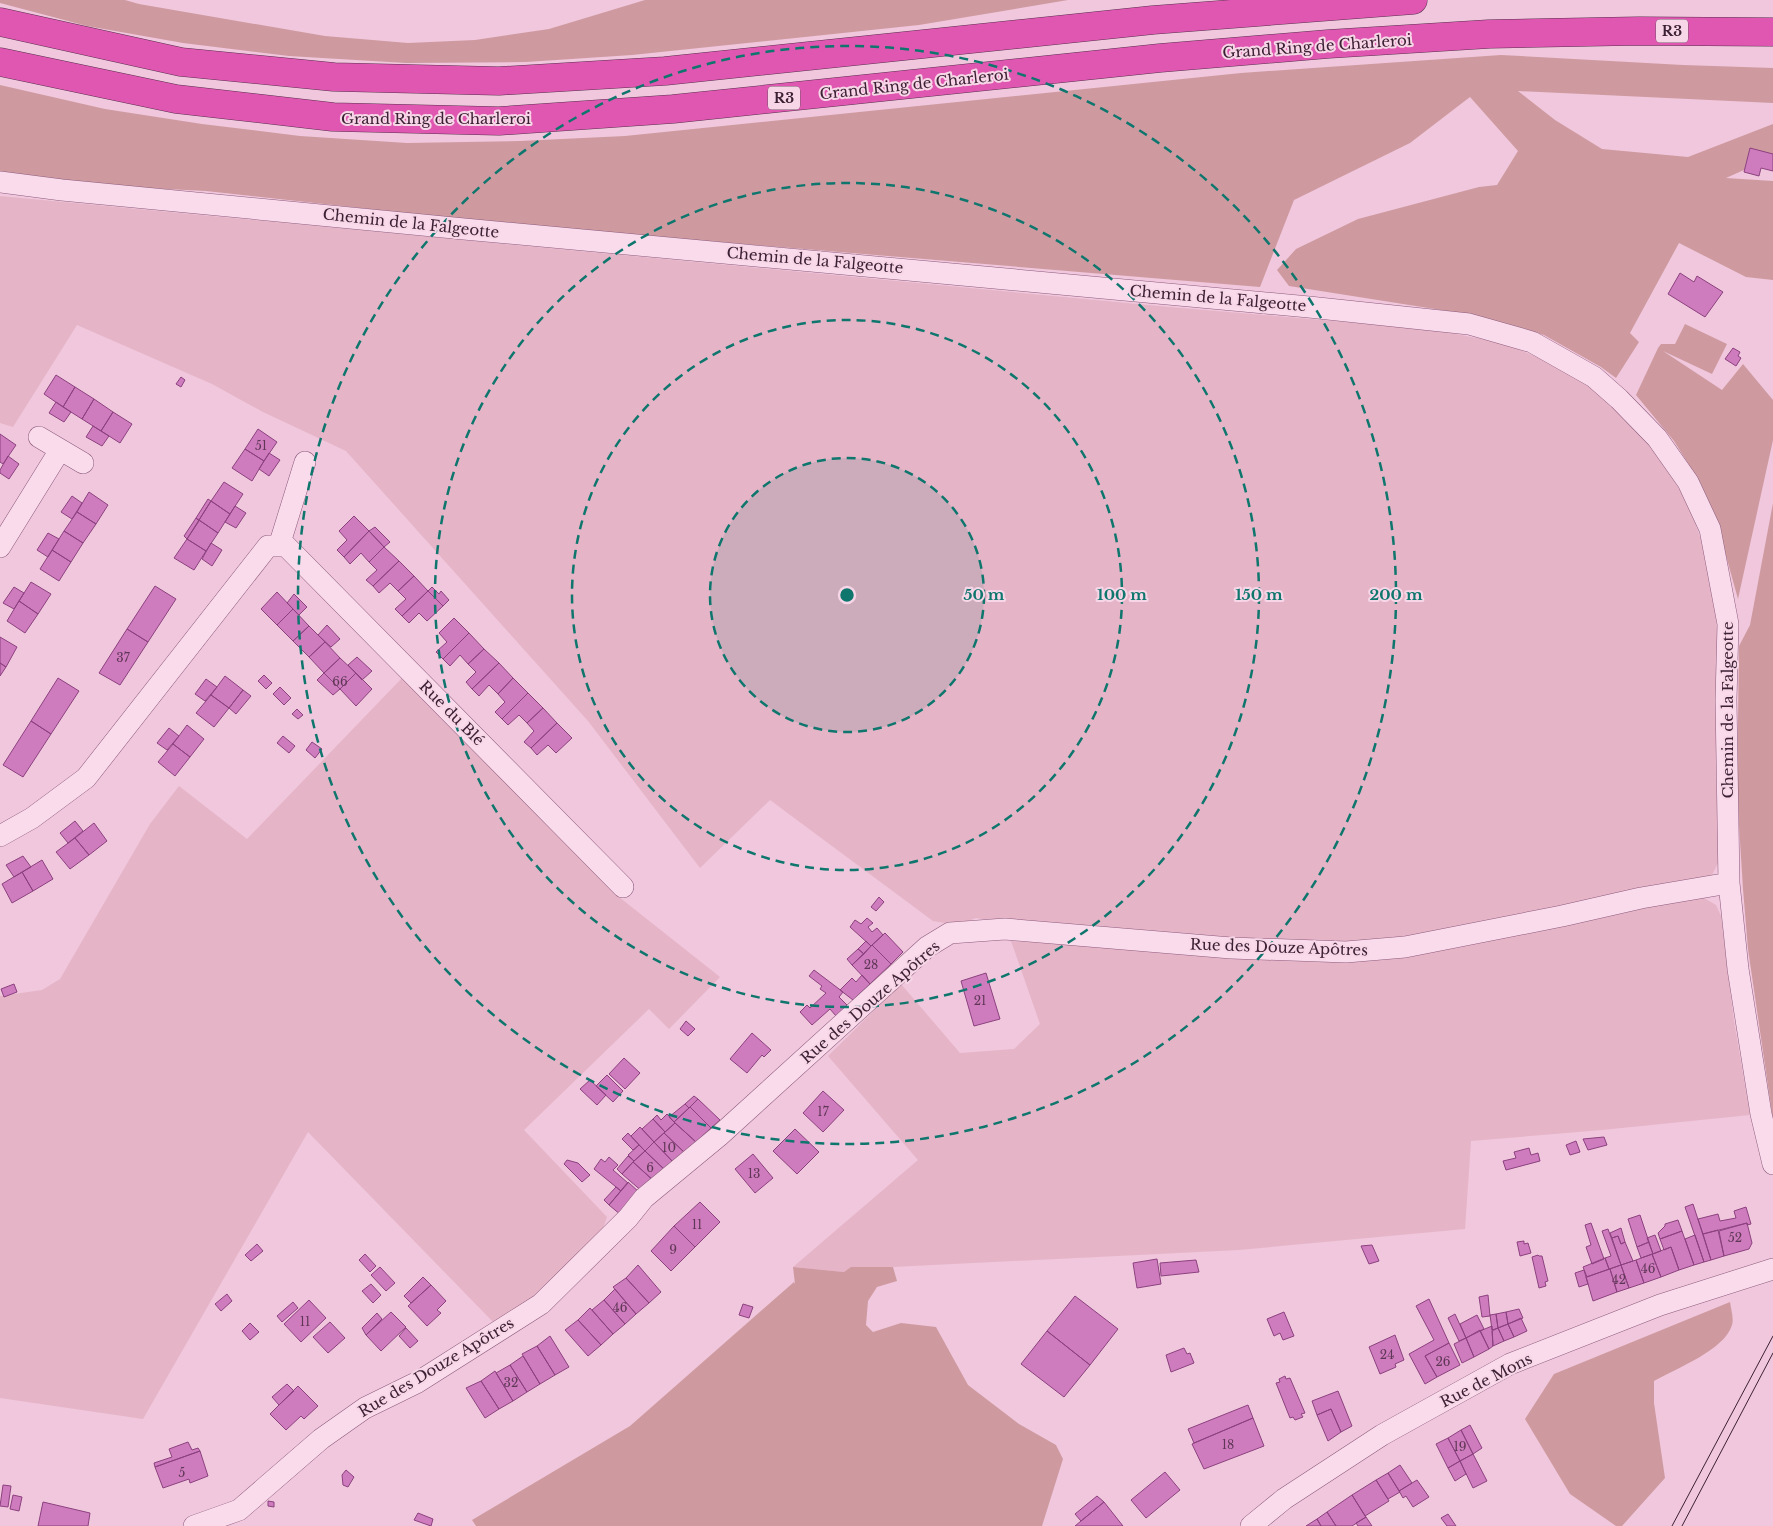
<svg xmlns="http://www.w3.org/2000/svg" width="1773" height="1526" viewBox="0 0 1773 1526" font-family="'Libre Baskerville',serif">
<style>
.farmland{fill:#e6b4c7}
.green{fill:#ce9aa0}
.building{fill:#ce7cbe;stroke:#8c417f}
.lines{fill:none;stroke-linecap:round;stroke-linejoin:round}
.minor-casing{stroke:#8c5b7d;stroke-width:22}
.motorway-casing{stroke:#5a3050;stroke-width:29}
.minor{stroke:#fadbeb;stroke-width:21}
.motorway{stroke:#e057b1;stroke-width:28}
.tram{stroke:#3c2034;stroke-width:1}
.ring{fill:none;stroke:#0f766e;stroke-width:2.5;stroke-dasharray:9 6}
.labels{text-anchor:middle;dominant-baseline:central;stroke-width:4;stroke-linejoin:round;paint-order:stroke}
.number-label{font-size:12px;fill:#603756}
.shield{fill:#f7d7e7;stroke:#74576a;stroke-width:1}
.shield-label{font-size:14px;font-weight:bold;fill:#3c2034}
.street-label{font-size:15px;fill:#3c2034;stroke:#f7d7e7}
.centre{fill:#0f766e;stroke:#f7d7e7;stroke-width:2.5}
.ring-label{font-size:15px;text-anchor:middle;font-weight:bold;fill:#0f766e;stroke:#f7d7e7;stroke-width:4;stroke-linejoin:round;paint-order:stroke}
</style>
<rect width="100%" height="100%" fill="#f0c7dc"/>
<path class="farmland" d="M0,196L1159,306L1437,330L1505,344L1554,364L1584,382L1609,403L1651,446L1687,501L1702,542L1713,584L1718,641L1716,781L1720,859L1710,879L1499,924L1347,946L1007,923L976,918L957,925L933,921L770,800L700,868L588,721L346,451L263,412L212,384L77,325L13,427L0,423Z
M402,678L619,897L720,977L669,1029L649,1009L524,1130L607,1217L599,1239L552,1287L496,1325L308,1132L143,1419L0,1398V996L42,990L60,979L150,824L179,786L247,839Z
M1685,898H1704L1716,905L1721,916L1734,1021L1750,1115L1602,1130L1471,1141L1465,1229L1239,1250L893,1267H852L844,1272L793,1267L918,1160L828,1056L901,984L960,1053L1014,1049L1040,1024L1011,941L1120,946L1296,961L1339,962L1456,948Z"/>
<path class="green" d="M0,0H125L139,4L325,36L408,43L475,40L549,29L645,0H1068L919,25L632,55L526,62L406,63L289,56L183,43L87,26L0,3Z
M1501,55L1683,65L1773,68V103L1518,91L1555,120L1602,149L1688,157L1773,124V157L1726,178L1773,181V280L1746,277L1679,243L1630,333L1639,342L1616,378L1601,367L1544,335L1460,313L1289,286L1277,270L1296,249L1358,219L1479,187L1497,185L1518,151L1470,97L1410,143L1294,200L1260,287L515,225L206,191L86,185L0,174V85L105,109L202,124L300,136L407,143L520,141L625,136L1241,73Z
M1685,324L1727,344L1712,374L1663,351L1722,390L1743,364L1773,400V440L1738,599L1725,552L1701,484L1674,441L1636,395L1658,348L1661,344H1675Z
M1773,503V1120L1748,949L1743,889L1737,793L1739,646L1750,625Z
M793,1267L844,1272L851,1267H893L897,1281L877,1287L868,1301L866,1325L873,1332L901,1323L936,1327L968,1385L1019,1424L1056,1445L1063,1459L1042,1526H476L472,1520L630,1426L794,1282L795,1284Z
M1730,1302C1731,1309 1734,1319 1732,1325C1725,1350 1675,1369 1654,1381V1403L1665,1478L1622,1526H1616L1570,1494L1525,1419L1554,1374Z"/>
<path class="building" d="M1750,148L1773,154V171L1761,168L1759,176L1744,172Z
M1680,273L1694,282L1697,276L1723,292L1705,317L1668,294Z
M1733,348L1740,352L1738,356L1741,358L1736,366L1725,359Z
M56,375L75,387L63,407L44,394Z
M181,377L185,380L181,387L176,384Z
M75,387L94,399L82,419L63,407Z
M94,399L113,412L101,431L82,419Z
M56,402L71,412L64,422L49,413Z
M113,412L132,424L120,443L101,431Z
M93,426L109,436L102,446L86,437Z
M258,429L277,442L264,461L245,449Z
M0,434L16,445L3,464L0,462Z
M245,449L264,461L252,481L232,468Z
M269,453L280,460L269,476L259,469Z
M8,456L19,464L9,479L0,473V470Z
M224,482L243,494L230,514L211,501Z
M89,492L108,505L96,524L77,512Z
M72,496L82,503L72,519L61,512Z
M208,499L211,501L199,520L196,518Z
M211,501L230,514L218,533L199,520Z
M235,506L246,513L236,528L225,522Z
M77,512L96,524L83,543L64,531Z
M354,516L369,531L344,557L337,550L347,540L339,531Z
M196,518L199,521L187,539L184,536Z
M199,520L218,533L206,551L187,539Z
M375,527L390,542L384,547L369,531Z
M64,531L83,543L71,562L52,550Z
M369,531L384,547L369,562L361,553L350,564L344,557Z
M48,533L59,539L48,557L37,550Z
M187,539L206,551L194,570L174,558Z
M211,543L222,550L212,566L202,559Z
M384,547L399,561L373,586L366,580L377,570L369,562Z
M52,550L71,562L59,581L40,569Z
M399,561L414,576L398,591L390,583L379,593L373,586Z
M414,576L428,591L402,616L395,609L406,599L398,591Z
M31,582L51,594L38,614L19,601Z
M155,586L176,599L148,642L127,629Z
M14,587L24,593L14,609L3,603Z
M432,587L439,594L441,591L449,600L443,606L428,591Z
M428,591L443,606L427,621L419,613L409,623L402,616Z
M277,592L293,609L277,625L261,609Z
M294,594L307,607L299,615L287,603Z
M19,601L38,614L25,633L7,621Z
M293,609L309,626L293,641L277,625Z
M454,618L469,633L443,659L436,652L447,642L439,633Z
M327,625L340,639L331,647L318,635Z
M309,626L325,642L309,657L293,641Z
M127,629L148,642L120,685L99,673Z
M469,633L484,649L468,664L460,655L450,666L443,659Z
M0,637L17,647L6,667L0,663Z
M325,642L340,658L324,673L309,657Z
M484,649L499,663L472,689L466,682L476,672L468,664Z
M357,657L372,671L362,680L348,665Z
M340,658L356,673L340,689L324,673Z
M0,663L6,667L0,676Z
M499,663L513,678L498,694L489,685L479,696L472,689Z
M324,673L340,689L333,695L317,680Z
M356,673L372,689L356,706L340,689Z
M264,675L272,683L266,689L258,681Z
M225,676L243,690L229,708L211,695Z
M58,678L79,691L51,734L31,721Z
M513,678L528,693L502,719L495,712L505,702L498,694Z
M206,679L217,687L205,701L195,694Z
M280,687L291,698L284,705L273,694Z
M243,690L251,696L236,714L229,708Z
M528,693L543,708L527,723L519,715L508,725L502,719Z
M211,695L229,708L214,727L196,713Z
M543,708L557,723L531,748L524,742L534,731L527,723Z
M297,709L303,715L298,719L292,714Z
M31,721L51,734L23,777L3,765Z
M557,723L572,738L556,753L548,745L537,755L531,748Z
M187,725L204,739L190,757L173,744Z
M169,728L179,736L167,750L157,743Z
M283,736L295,746L289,753L277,743Z
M312,742L322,749L315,758L306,750Z
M173,744L190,757L175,776L158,762Z
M75,821L83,831L68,843L60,833Z
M94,823L107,841L89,855L75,838Z
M75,838L89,855L70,869L56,852Z
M23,856L31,867L14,877L6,865Z
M42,860L53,879L33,891L22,872Z
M22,872L33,891L12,903L2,884Z
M879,897L884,902L876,911L871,907Z
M867,918L873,923L868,927L872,932L877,928L883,935L871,946L850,927L855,920L861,924Z
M885,933L903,952L891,964L872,945Z
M866,941L871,946L864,954L858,949Z
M872,945L891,964L870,984L852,965Z
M858,949L864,954L852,965L847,959Z
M814,970L843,992L839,997L847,1005L836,1016L830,1009L812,1025L800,1012L807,1005L810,1008L826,993L820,989L822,986L809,976Z
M986,973L1000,1019L974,1026L961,981Z
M862,975L870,984L853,1000L840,990L852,978L856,982Z
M14,984L17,992L4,997L1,989Z
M686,1021L695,1029L688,1036L680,1029Z
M752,1033L771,1050L764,1057L762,1055L747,1073L730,1059Z
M624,1058L640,1073L625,1089L609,1074Z
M607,1075L623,1091L613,1102L596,1086Z
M590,1080L606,1095L597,1105L580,1089Z
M823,1091L844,1110L823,1132L803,1113Z
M694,1096L698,1099L689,1108L685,1104Z
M698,1099L720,1120L711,1128L690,1107Z
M685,1104L689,1108L674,1122L669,1117Z
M690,1107L711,1128L696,1142L674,1122Z
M667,1114L675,1123L665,1132L653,1119L657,1115L661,1120Z
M653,1119L665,1132L654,1142L642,1129Z
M675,1123L696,1142L685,1153L664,1133Z
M640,1127L654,1142L645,1151L631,1136Z
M795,1129L819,1152L797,1174L773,1151Z
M628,1133L639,1145L633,1150L622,1139Z
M664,1133L685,1153L674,1163L654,1142Z
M1604,1137L1607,1145L1588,1150L1583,1139Z
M1576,1141L1580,1152L1570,1155L1566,1145Z
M654,1142L674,1163L666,1171L645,1151Z
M639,1145L645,1151L634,1161L628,1155Z
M1529,1148L1531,1155L1538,1153L1540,1161L1506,1170L1503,1161L1516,1158L1514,1152Z
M645,1151L666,1171L655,1182L633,1162Z
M753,1154L773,1178L755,1193L735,1169Z
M628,1156L634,1161L622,1174L617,1169Z
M609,1157L618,1165L613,1170L628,1183L621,1191L594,1169L601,1159L605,1162Z
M567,1160L578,1163L590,1175L582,1182L564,1164Z
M633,1162L655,1182L644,1193L622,1174Z
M628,1182L640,1193L621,1215L609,1205Z
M616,1187L621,1191L609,1205L604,1200Z
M700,1202L720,1222L695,1247L674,1226Z
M1693,1204L1711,1260L1704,1262L1685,1207Z
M1746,1207L1751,1224L1747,1225V1223L1703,1234L1698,1219L1718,1214L1720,1221L1736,1218L1734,1211Z
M1640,1215L1649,1242L1637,1247L1628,1219Z
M1678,1220L1682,1231L1660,1239L1658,1233L1665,1226V1224Z
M1591,1223L1604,1259L1592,1264L1586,1247L1591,1245L1585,1225Z
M1747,1223L1752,1243L1749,1249L1724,1256L1719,1231Z
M674,1226L695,1247L671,1271L651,1251Z
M1621,1228L1625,1242L1621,1244L1618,1236L1612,1238L1610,1233Z
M1608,1229L1621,1265L1609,1269L1605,1258L1611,1256L1602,1231Z
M1718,1230L1724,1256L1711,1260L1703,1234Z
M1682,1231L1694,1265L1679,1270L1671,1247L1664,1250L1660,1239Z
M1655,1235L1661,1251L1653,1254L1647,1238Z
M1695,1235L1704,1262L1694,1265L1685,1239Z
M1618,1236L1621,1244L1625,1242L1633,1261L1621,1265L1612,1238Z
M1524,1241V1244L1528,1243L1531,1253L1520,1256L1517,1242Z
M1649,1242L1653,1254L1641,1258L1637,1247Z
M257,1244L263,1251L251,1261L245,1255Z
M1372,1245L1379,1261L1369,1264L1361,1246Z
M1671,1247L1679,1270L1661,1277L1652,1254Z
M365,1254L376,1266L370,1272L359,1260Z
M1652,1254L1661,1277L1644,1283L1636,1260Z
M1538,1255L1539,1256H1542L1548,1281L1545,1282L1546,1286L1539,1288L1532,1257Z
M1605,1258L1609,1269L1587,1277L1583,1267Z
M1157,1259L1161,1284L1137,1288L1133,1263Z
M1196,1260L1199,1272L1161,1276L1160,1263Z
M1636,1260L1644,1283L1629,1288L1621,1265Z
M638,1265L661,1292L649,1303L626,1278Z
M1621,1265L1629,1288L1617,1292L1610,1269Z
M380,1267L395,1283L386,1291L371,1275Z
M1610,1269L1617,1292L1593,1301L1586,1277Z
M1584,1270L1588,1284L1579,1287L1575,1273Z
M423,1277L431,1285L411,1303L404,1296Z
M626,1278L649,1303L636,1314L613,1287Z
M371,1284L381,1295L373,1303L362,1291Z
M431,1285L446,1301L437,1310L441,1313L427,1326L408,1306Z
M615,1289L636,1314L625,1324L604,1300Z
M227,1294L232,1301L221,1311L215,1304Z
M1488,1295L1490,1316L1482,1317L1479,1297Z
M1075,1296L1118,1329L1090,1365L1047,1331Z
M1429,1299L1449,1343L1425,1356L1437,1377L1425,1384L1409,1354L1434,1340L1416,1306Z
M309,1300L326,1318L301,1342L284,1324Z
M604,1300L625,1324L613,1334L592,1310Z
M293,1302L298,1308L282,1322L277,1316Z
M743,1304L753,1307L749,1318L739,1315Z
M590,1308L613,1334L601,1345L578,1320Z
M1519,1309L1523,1318L1508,1324L1506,1312Z
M391,1312L406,1327L381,1351L366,1335Z
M1284,1312L1294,1336L1283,1340L1280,1333L1274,1336L1267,1319Z
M1506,1312L1508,1324L1498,1328L1496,1314Z
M377,1313L382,1319L366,1335L362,1328Z
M1455,1314L1466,1338L1459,1341L1448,1318Z
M1496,1314L1498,1328L1492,1330L1490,1315Z
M1477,1315L1484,1329L1466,1338L1460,1324Z
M1521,1318L1527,1331L1514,1337L1508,1324Z
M578,1320L601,1345L588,1356L565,1330Z
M330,1322L345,1338L328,1353L313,1337Z
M250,1323L259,1332L250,1340L242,1331Z
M1508,1324L1514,1337L1504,1341L1498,1328Z
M1492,1326L1493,1346L1489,1349L1480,1331Z
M406,1328L418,1341L410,1348L399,1336Z
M1498,1328L1504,1341L1493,1346L1492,1331Z
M1480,1330L1489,1349L1474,1357L1466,1338Z
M1047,1331L1090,1365L1064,1397L1021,1364Z
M1395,1335L1404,1360L1395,1364L1396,1367L1380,1374L1369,1347Z
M550,1336L569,1367L555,1375L537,1346Z
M1466,1338L1474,1357L1462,1363L1454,1344Z
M1449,1343L1460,1365L1437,1377L1425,1356Z
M537,1346L555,1375L540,1384L522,1354Z
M1184,1348L1187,1354L1190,1353L1194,1363L1171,1372L1166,1355Z
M523,1356L540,1384L527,1392L510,1365Z
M510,1365L527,1392L513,1401L496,1373Z
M495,1371L513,1401L499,1409L481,1381Z
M1285,1376L1286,1379L1290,1378L1305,1413L1301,1414L1303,1417L1295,1420L1293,1417L1290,1418L1276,1383L1280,1382L1279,1379Z
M481,1381L499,1409L485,1418L466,1388Z
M287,1384L294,1391L279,1405L272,1397Z
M298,1386L318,1406L304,1419L301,1416L286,1430L270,1414Z
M1338,1391L1352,1426L1341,1432L1331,1409L1317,1415L1312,1401Z
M1248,1405L1253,1418L1194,1443L1188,1429Z
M1331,1409L1341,1432L1328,1441L1317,1415Z
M1253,1418L1264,1446L1204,1469L1192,1444Z
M1470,1425L1482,1448L1473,1454L1461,1430Z
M1461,1430L1473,1454L1460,1461L1448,1438Z
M1448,1438L1460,1461L1448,1468L1436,1444Z
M188,1442L192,1450L198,1448L200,1451L155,1467L154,1463L172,1457L169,1449Z
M200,1451L208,1476L190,1483L189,1479L163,1488L155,1467Z
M1473,1454L1487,1481L1473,1488L1460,1461Z
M1460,1461L1466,1474L1455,1481L1448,1468Z
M1400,1465L1412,1483L1399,1491L1388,1473Z
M346,1470L354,1477L348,1487L343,1485L342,1475Z
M1165,1472L1180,1490L1146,1518L1131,1500Z
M1388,1473L1400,1492L1388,1499L1376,1480Z
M1376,1480L1389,1501L1365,1516L1352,1495Z
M1417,1480L1429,1497L1413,1507L1406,1496L1403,1498L1399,1491Z
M3,1485L11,1486L8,1507L0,1506Z
M13,1495L22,1497L19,1511L10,1509Z
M1352,1495L1366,1517L1352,1526H1336L1327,1512Z
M1097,1496L1104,1502L1081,1521L1075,1514Z
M268,1501L274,1502V1507L268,1506Z
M43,1502L90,1513L88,1526H38Z
M1104,1502L1123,1526H1075L1081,1521Z
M1327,1512L1336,1526H1321L1317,1519Z
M418,1513L433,1519L431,1526L414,1520Z
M1448,1514L1456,1526H1447L1441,1518Z
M1366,1517L1372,1526H1358L1356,1523Z
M1317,1519L1321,1526H1306Z"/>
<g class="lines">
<defs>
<path id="minor" d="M0,182L62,190L464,229L1309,307L1469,324L1532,342L1594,377L1619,399L1657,438L1688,482L1710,529L1728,624L1726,700L1729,883L1738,969L1761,1114L1773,1164
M39,437L83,463
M279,546L305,462
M0,547L60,450
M0,836L32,818L86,778L268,546H286L623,887
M194,1526L239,1510L321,1439L365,1408L418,1382L541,1304L628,1218L644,1198L719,1136L927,947L950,933L1005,929L1231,948L1346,952L1405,947L1562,916L1641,898L1729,883
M1251,1526L1284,1499L1382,1435L1510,1364L1660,1305L1773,1269"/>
<path id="motorway" d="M0,22L181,62L334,77L499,81L665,71L1153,20L1413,0
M0,62L176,99L333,117L499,121L673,109L1160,58L1328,44L1489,34L1639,31L1773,32"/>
</defs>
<use href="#minor" class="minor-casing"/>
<use href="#motorway" class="motorway-casing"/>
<use href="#minor" class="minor"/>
<use href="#motorway" class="motorway"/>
<path class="tram" d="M1672,1526L1773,1336
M1682,1526L1773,1353"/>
</g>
<circle cx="847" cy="595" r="137" fill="#0f766e" fill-opacity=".12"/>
<g class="ring">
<circle cx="847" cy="595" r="137"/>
<circle cx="847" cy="595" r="275"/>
<circle cx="847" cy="595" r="412"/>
<circle cx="847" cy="595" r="549"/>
</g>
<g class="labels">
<g class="number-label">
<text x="261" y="445">51</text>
<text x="123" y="657">37</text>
<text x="340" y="681">66</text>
<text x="871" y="964">28</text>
<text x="980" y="1000">21</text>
<text x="823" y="1111">17</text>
<text x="669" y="1147">10</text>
<text x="650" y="1167">6</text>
<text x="754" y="1173">13</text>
<text x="697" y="1224">11</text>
<text x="1735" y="1237">52</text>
<text x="673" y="1249">9</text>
<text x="1648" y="1268">46</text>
<text x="1619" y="1279">42</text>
<text x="620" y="1307">46</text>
<text x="305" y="1321">11</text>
<text x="1387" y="1354">24</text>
<text x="1443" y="1361">26</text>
<text x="511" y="1382">32</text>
<text x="1228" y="1444">18</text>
<text x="1460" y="1446">19</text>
<text x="182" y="1472">5</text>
</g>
<g class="shield">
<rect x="1656" y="19.5" width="32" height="23" rx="4"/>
<rect x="768" y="86.5" width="32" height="23" rx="4"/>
</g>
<g class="shield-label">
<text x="1672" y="31">R3</text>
<text x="784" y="98">R3</text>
</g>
<g class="street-label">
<text transform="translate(1317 46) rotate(-4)">Grand Ring de Charleroi</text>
<text transform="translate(914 84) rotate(-6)">Grand Ring de Charleroi</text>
<text x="436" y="118">Grand Ring de Charleroi</text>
<text transform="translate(411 223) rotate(6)">Chemin de la Falgeotte</text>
<text transform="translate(815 260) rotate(5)">Chemin de la Falgeotte</text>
<text transform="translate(1218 298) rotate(5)">Chemin de la Falgeotte</text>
<text transform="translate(1727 710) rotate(-90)">Chemin de la Falgeotte</text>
<text transform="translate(452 713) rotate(45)">Rue du Blé</text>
<text transform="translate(1279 947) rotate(2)">Rue des Douze Apôtres</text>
<text transform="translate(870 1002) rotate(-41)">Rue des Douze Apôtres</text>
<text transform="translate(436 1367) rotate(-31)">Rue des Douze Apôtres</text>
<text transform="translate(1486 1380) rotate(-27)">Rue de Mons</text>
</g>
</g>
<circle cx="847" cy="595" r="8" class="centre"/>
<g class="ring-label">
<text x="984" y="600">50 m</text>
<text x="1122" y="600">100 m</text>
<text x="1259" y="600">150 m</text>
<text x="1396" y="600">200 m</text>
</g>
</svg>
